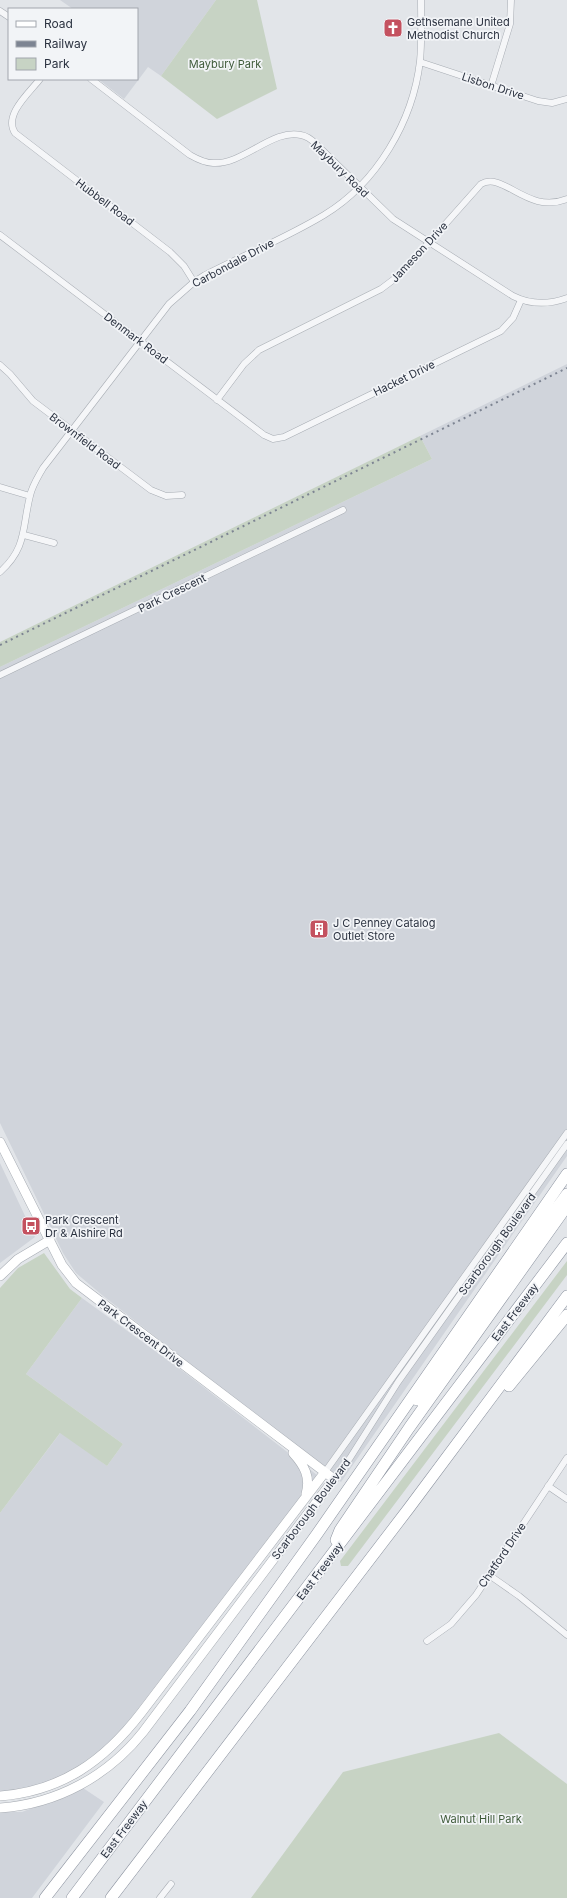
<svg xmlns="http://www.w3.org/2000/svg" width="567" height="1898" viewBox="0 0 567 1898" font-family="Inter,sans-serif">
<style>
.built{fill:#d0d4db}
.green{fill:#c7d3c4}
.lines{fill:none;stroke-linecap:round;stroke-linejoin:round}
.street-casing{stroke:#a7acb3;stroke-width:7}
.secondary-casing{stroke:#a7acb3;stroke-width:10}
.highway-casing{stroke:#8b929f;stroke-width:12}
.street{stroke:#f5f6f8;stroke-width:6}
.secondary{stroke:#fff;stroke-width:9}
.highway{stroke:#fff;stroke-width:11}
.rail{stroke:#7d8492;stroke-width:2;stroke-dasharray:2 4;stroke-linecap:butt}
.labels{text-anchor:middle;dominant-baseline:central;stroke-width:3.5;stroke-linejoin:round;paint-order:stroke}
.poi-label{font-size:11px;fill:#2b3240;stroke:#f2f4f7;text-anchor:start}
.park-label{font-size:11px;fill:#3f5b3a;stroke:#f2f4f7}
.street-label{font-size:11px;fill:#2b3240;stroke:#f2f4f7}
</style>
<rect width="100%" height="100%" fill="#e2e5e9"/>
<path class="built" d="M60,0H216L161,76L148,67L124,99L98,79H137V9H73Z
M567,364V1156L341,1482L102,1295L76,1273L63,1253L0,1123V667L432,459L420,436Z
M0,1163L35,1237L0,1263Z
M82,1298L184,1372L317,1475L114,1740L86,1763L41,1786L15,1791H0V1513L61,1432L107,1466L123,1444L26,1374Z
M83,1788L104,1802L32,1898H0V1812H22Z"/>
<path class="green" d="M216,0H257L277,89L217,119L161,76Z
M420,436L432,459L0,667V642Z
M44,1253L70,1289L82,1298L26,1374L123,1444L107,1466L60,1433L0,1513V1288L18,1268Z
M567,1261V1275L348,1566H341L340,1561Z
M499,1733L567,1784V1898H251L343,1772Z"/>
<g class="lines">
<defs>
<path id="street" d="M0,11L9,17
M420,62L538,101L552,103L567,99
M40,79C30,92 3,115 15,133L170,252L184,266L194,282
M91,79L190,155C197,159 205,163 213,163C243,165 273,128 301,135C307,136 312,140 316,144L393,219L513,296C531,305 548,305 567,298
M491,86L510,24L511,0
M0,235L264,435L273,439L284,437L501,331L513,318L521,300
M0,365L10,374L33,401L151,490L166,496L182,495
M217,400L244,364L259,350L381,289L401,274L481,184C504,171 527,215 567,199
M0,487L30,496
M24,535L54,543
M0,572C27,548 22,528 30,496C32,486 38,477 43,468L169,304L194,282L205,275C244,255 286,238 324,215C377,183 413,121 420,61C422,41 421,20 421,0
M0,675L343,510
M325,1472L567,1133
M334,1479L350,1458L398,1382L567,1144
M548,1486L567,1499
M489,1575L519,1596L567,1635
M427,1641L451,1624L476,1595L567,1458
M160,1898L171,1884"/>
<path id="secondary" d="M0,1142L62,1265L76,1283L334,1479L143,1732C108,1776 57,1804 0,1808
M0,1276L18,1259L50,1240
M293,1453C304,1465 311,1477 306,1494
M0,1796C62,1791 104,1761 141,1713L325,1472"/>
<path id="highway" d="M509,1386L567,1315
M417,1400L567,1194
M336,1540L340,1530L409,1428L567,1206
M45,1898L190,1711L317,1534L567,1174
M72,1898L567,1243
M111,1898L409,1508L567,1296"/>
</defs>
<use href="#street" class="street-casing"/>
<use href="#secondary" class="secondary-casing"/>
<use href="#highway" class="highway-casing"/>
<use href="#street" class="street"/>
<use href="#secondary" class="secondary"/>
<use href="#highway" class="highway"/>
<path class="rail" d="M0,645L567,368"/>
</g>
<defs>
<symbol id="church-square" viewBox="-11 -11 22 22"><rect x="-9" y="-9" width="18" height="18" rx="4" fill="#c4515f" stroke="#f2f4f7"/><path d="M-1.2-6h2.4v3.5h3.3v2.4h-3.3V6h-2.4V-.1h-3.3v-2.4h3.3Z" fill="#fff"/></symbol>
<symbol id="building-square" viewBox="-11 -11 22 22"><rect x="-9" y="-9" width="18" height="18" rx="4" fill="#c4515f" stroke="#f2f4f7"/><path d="M-4-6H4V6H1V3H-1V6H-4ZM-2.5-4.3h1.7v1.8h-1.7ZM.8-4.3h1.7v1.8H.8ZM-2.5-1h1.7V.8h-1.7ZM.8-1h1.7V.8H.8Z" fill="#fff"/></symbol>
<symbol id="bus-square" viewBox="-11 -11 22 22"><rect x="-9" y="-9" width="18" height="18" rx="4" fill="#c4515f" stroke="#f2f4f7"/><path d="M-5-6H5V4H4V6H2V4H-2V6H-4V4H-5ZM-3.5-4V0h7V-4ZM-3.5 1.2v1.5H-2V1.2ZM2 1.2v1.5H3.5V1.2Z" fill="#fff"/></symbol>
</defs>
<g fill-rule="evenodd">
<use href="#church-square" x="382" y="17" width="22" height="22"/>
<use href="#building-square" x="308" y="918" width="22" height="22"/>
<use href="#bus-square" x="20" y="1215" width="22" height="22"/>
</g>
<g class="labels">
<g class="poi-label">
<text x="407" y="22">Gethsemane United<tspan x="407" dy="13">Methodist Church</tspan></text>
<text x="333" y="923">J C Penney Catalog<tspan x="333" dy="13">Outlet Store</tspan></text>
<text x="45" y="1220">Park Crescent<tspan x="45" dy="13">Dr &amp; Alshire Rd</tspan></text>
</g>
<g class="park-label">
<text x="225" y="64">Maybury Park</text>
<text x="481" y="1819">Walnut Hill Park</text>
</g>
<g class="street-label">
<text transform="translate(493 86) rotate(18)">Lisbon Drive</text>
<text transform="translate(340 169) rotate(44)">Maybury Road</text>
<text transform="translate(105 202) rotate(37)">Hubbell Road</text>
<text transform="translate(419 252) rotate(-47)">Jameson Drive</text>
<text transform="translate(233 263) rotate(-28)">Carbondale Drive</text>
<text transform="translate(136 338) rotate(37)">Denmark Road</text>
<text transform="translate(404 378) rotate(-26)">Hacket Drive</text>
<text transform="translate(85 441) rotate(37)">Brownfield Road</text>
<text transform="translate(172 593) rotate(-26)">Park Crescent</text>
<text transform="translate(497 1244) rotate(-54)">Scarborough Boulevard</text>
<text transform="translate(515 1312) rotate(-53)">East Freeway</text>
<text transform="translate(141 1333) rotate(37)">Park Crescent Drive</text>
<text transform="translate(311 1509) rotate(-53)">Scarborough Boulevard</text>
<text transform="translate(502 1555) rotate(-56)">Chatford Drive</text>
<text transform="translate(320 1571) rotate(-53)">East Freeway</text>
<text transform="translate(124 1829) rotate(-53)">East Freeway</text>
</g>
</g>
<rect x="8" y="8" width="130" height="72" fill="#f2f4f7" stroke="#a2a6ae"/>
<rect x="16" y="21" width="20" height="6" fill="#ffffff" stroke="#a2a6ae"/>
<text x="44" y="28" font-size="12" fill="#2b3240">Road</text>
<rect x="16" y="41" width="20" height="6" fill="#7d8492" stroke="#a2a6ae"/>
<text x="44" y="48" font-size="12" fill="#2b3240">Railway</text>
<rect x="16" y="58" width="20" height="12" fill="#c7d3c4" stroke="#a2a6ae"/>
<text x="44" y="68" font-size="12" fill="#2b3240">Park</text>
</svg>
